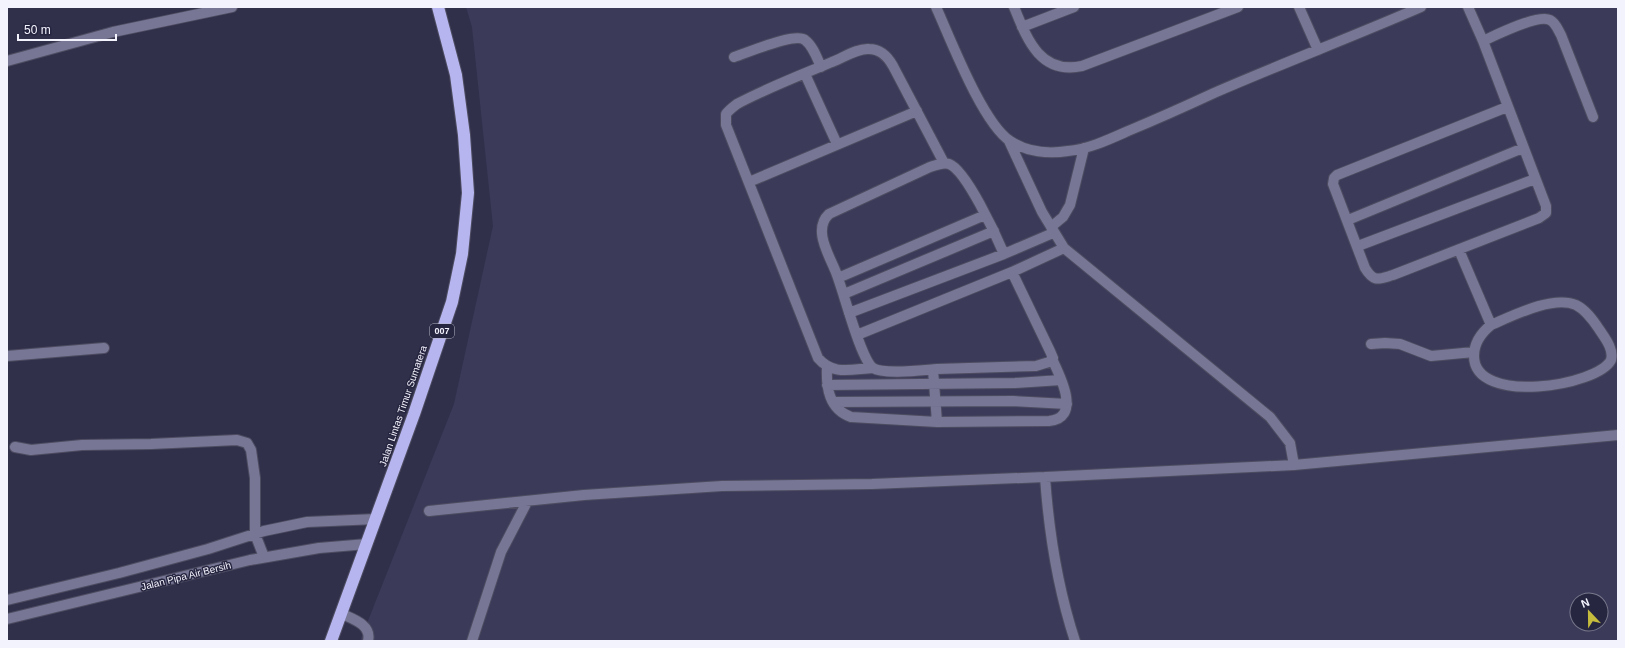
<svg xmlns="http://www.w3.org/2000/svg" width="1625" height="648" viewBox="0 0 1625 648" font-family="Helvetica,sans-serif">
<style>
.built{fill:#3b3a59;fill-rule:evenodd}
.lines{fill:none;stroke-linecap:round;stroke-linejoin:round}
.minor-casing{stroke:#4d4c61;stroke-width:12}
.highway-casing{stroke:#4d4c61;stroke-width:14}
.minor{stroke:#777695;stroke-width:10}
.highway{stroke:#b6b5ef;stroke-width:12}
.labels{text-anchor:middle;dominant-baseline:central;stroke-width:3;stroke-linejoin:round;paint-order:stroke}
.shield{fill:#272640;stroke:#b6b6c5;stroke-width:1}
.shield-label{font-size:9px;font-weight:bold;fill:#f3f3fe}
.street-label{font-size:10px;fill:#f3f3fe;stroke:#272640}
</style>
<rect width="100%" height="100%" fill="#31304b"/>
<path class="built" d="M466,7H1618V641H360L454,404L493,226L472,27ZM1577,600H1601V624H1577Z"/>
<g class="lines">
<defs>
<path id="minor" d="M936,7C951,40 982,122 1010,141C1027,152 1049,154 1068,151C1089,149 1110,139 1128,131C1157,119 1186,106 1214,93C1283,63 1352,37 1421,7
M1014,7C1027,39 1040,75 1082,66L1238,7
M1299,7L1318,50
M1468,7L1483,41L1546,206V213L1539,218L1393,275C1379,279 1374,283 1365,268L1333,184L1334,178L1337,175L1507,107
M1022,27L1074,7
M1483,41C1496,35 1538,14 1550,20C1556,23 1558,30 1561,35L1593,117
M734,57C747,53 795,32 805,40C813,46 817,58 821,67
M7,61L113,32L232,7
M805,74L837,144
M1009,141L1042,212L1064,248L1270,417L1290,443L1294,465
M749,182L917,111
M1348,220L1523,148
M1051,227L1063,217L1070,205L1084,148
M1358,246L1535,179
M1459,250L1491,325C1512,316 1553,295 1576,305C1586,310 1593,320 1599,329C1605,338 1614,349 1611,360C1598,386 1474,406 1474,356C1474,343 1481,333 1491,325
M1004,254C996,235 966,170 949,164C943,162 936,165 930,167L829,214C813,229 828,253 835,270C843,288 860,359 873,368C884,375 923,370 937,369C970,368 1003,367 1036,366L1049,362L1053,358L1050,351L1012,272
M838,278L985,215
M844,294L994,231
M849,313L1004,254L1053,233
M857,335L1012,272L1064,248
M1371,344L1385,343L1400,344L1431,356L1474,352
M7,356L104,348
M827,367C826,388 829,409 851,417L937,422
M873,368C852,369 833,376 818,358L726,125V114C729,110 733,107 737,104C767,88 801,75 832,62C843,58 857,48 869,49C880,49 888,57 893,66L944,163
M933,370L937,422L1049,421C1082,418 1060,376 1052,359
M827,385L1015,383L1061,380
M833,402L1013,401L1067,404
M15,447L31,450L82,445L151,444L237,440L247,443L251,450L255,478V534L264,557
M1045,477C1049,534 1057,586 1075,641
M429,511L584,495L722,486L872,484L1045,477L1294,465L1618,435
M7,600L119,573L208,549L264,531L307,522L376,519
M342,614C353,619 372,625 368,641
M7,619L250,560L319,548L367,544
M472,641L501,552L527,502"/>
<path id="highway" d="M331,641L414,414L452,302L462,254L468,193L464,135L456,75L438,7"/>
</defs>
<use href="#minor" class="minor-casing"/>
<use href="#highway" class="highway-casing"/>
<use href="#minor" class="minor"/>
<use href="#highway" class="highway"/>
</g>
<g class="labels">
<rect class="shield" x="430" y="324" width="24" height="14" rx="3"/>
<g class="shield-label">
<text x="442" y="331">007</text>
</g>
<g class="street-label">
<text transform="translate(403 406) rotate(-71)">Jalan Lintas Timur Sumatera</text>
<text transform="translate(186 576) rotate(-14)">Jalan Pipa Air Bersih</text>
</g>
</g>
<rect width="1625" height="648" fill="none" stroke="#f3f3fe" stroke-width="16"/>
<g transform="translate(1589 612) rotate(338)"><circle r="19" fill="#272640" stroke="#79788c"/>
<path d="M0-3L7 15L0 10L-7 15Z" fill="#c5bc3d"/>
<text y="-6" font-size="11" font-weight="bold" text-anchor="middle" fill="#f3f3fe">N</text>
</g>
<path d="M18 34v6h98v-6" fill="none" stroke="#f3f3fe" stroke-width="2"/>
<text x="24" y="34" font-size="12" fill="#f3f3fe" stroke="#272640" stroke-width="3" paint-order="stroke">50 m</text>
</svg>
